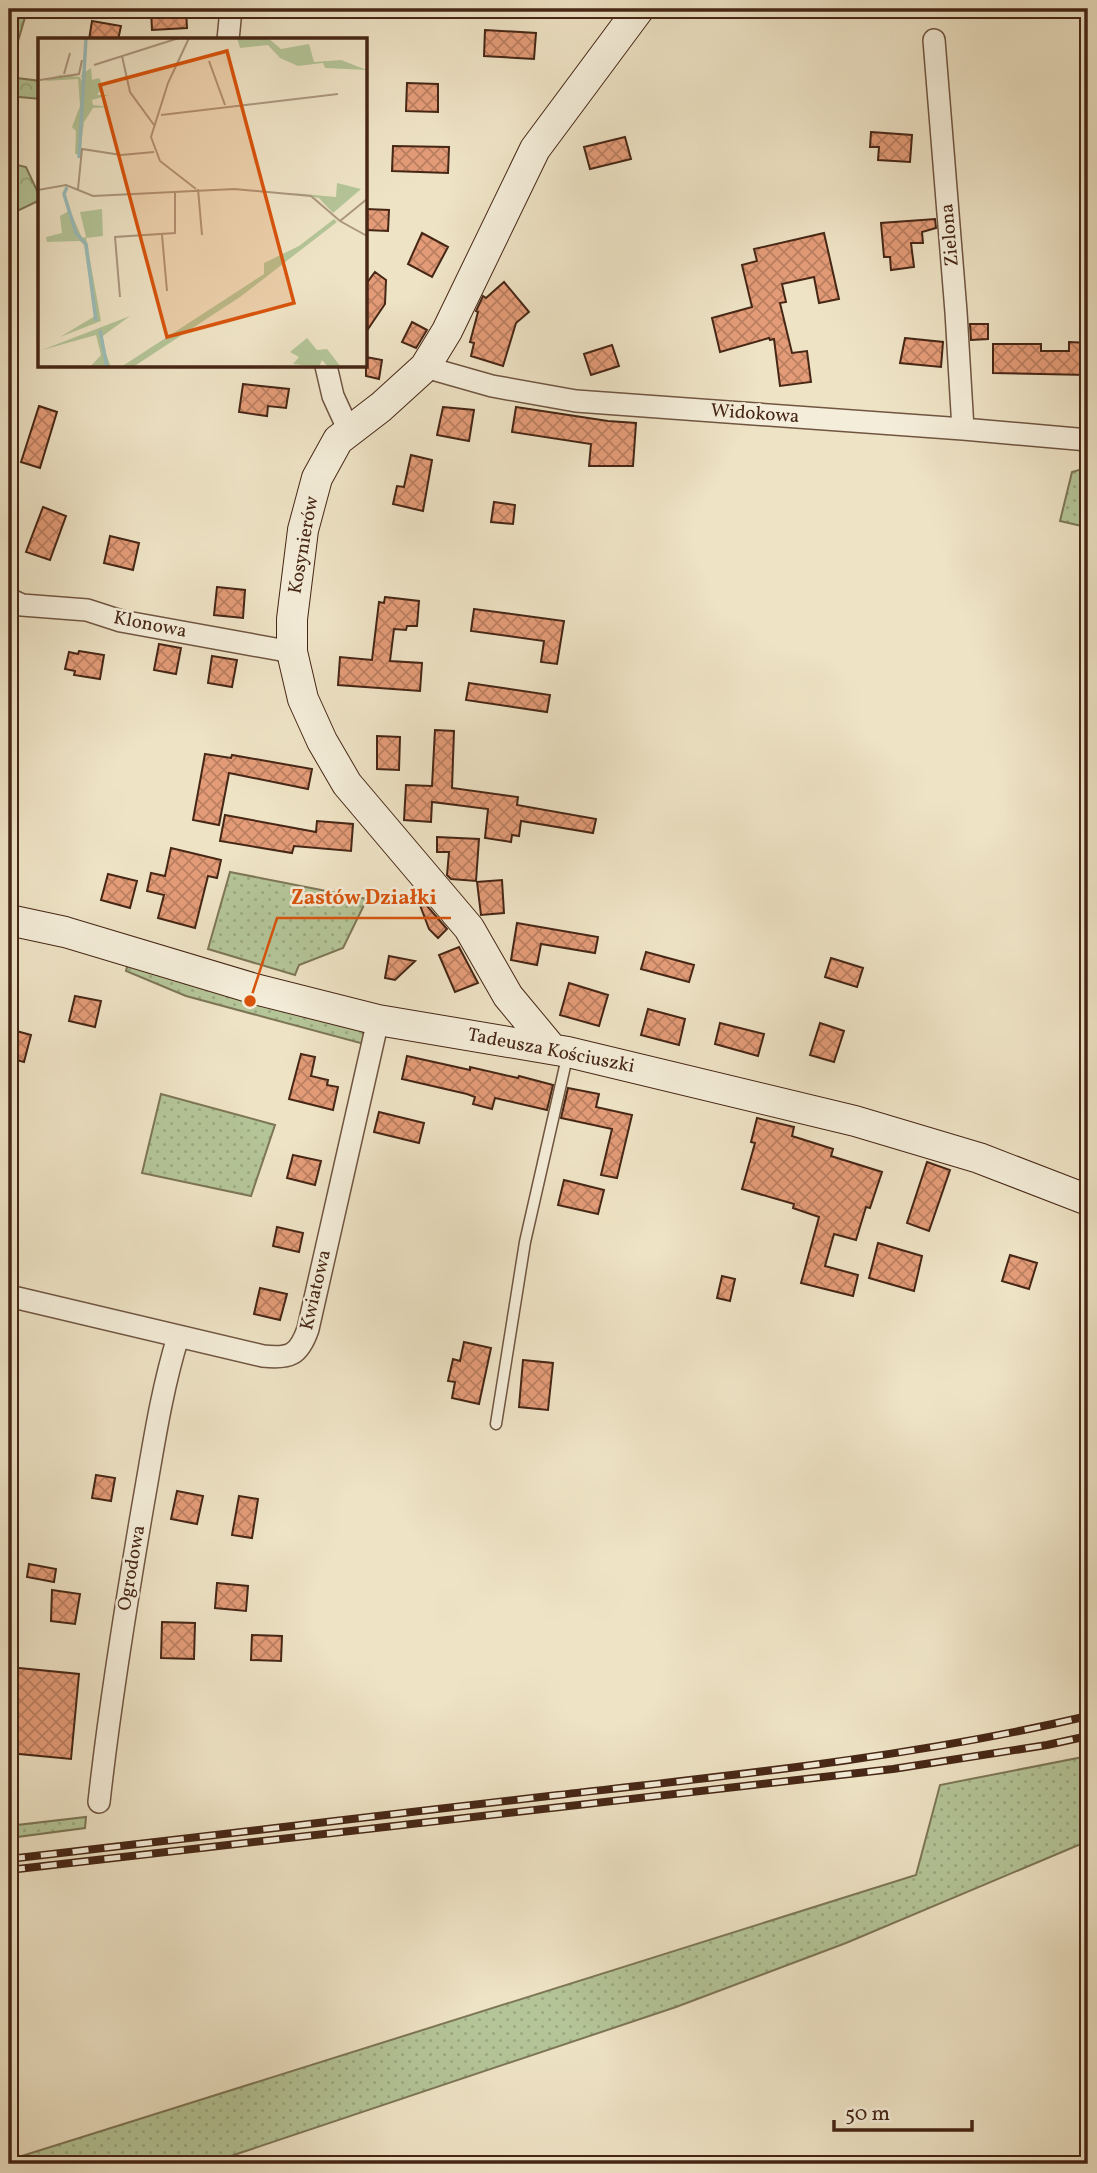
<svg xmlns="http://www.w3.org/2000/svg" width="1097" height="2173" viewBox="0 0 1097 2173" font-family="Vollkorn,serif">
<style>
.grass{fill:url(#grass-dots);stroke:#7d7656;stroke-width:2}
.forest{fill:url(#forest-crowns);stroke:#7d7656;stroke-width:2}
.building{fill:url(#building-cross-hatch);stroke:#462615;stroke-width:2}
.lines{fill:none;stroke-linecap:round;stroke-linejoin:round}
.lane-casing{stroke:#705541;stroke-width:13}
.street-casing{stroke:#705541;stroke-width:24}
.secondary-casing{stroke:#462615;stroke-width:32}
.lane{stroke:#f4edd9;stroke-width:10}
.street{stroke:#f4edd9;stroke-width:21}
.secondary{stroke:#f4edd9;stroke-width:30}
.rail-casing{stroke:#462615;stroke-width:8}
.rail{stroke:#f4edd9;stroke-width:5;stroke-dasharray:16;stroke-linecap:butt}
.labels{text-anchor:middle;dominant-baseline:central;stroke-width:5;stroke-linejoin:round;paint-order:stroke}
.street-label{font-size:19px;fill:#462615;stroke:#f4edd9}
.inset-river{fill:none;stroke:#9bbdbb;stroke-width:3.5}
.inset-road{fill:none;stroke:#ab977f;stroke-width:2}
.view{fill:#d8540d;fill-opacity:0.15;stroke:#d8540d;stroke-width:3.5}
.inset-edge{fill:none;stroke:#462615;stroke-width:3.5}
.leader{fill:none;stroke:#d8540d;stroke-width:2.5}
.callout-dot{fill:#d8540d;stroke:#f4edd9;stroke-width:2.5}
.callout-label{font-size:21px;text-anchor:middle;font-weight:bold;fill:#d8540d;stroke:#f4edd9;stroke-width:5;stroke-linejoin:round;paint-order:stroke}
</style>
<defs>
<pattern id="grass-dots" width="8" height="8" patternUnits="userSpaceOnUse" patternTransform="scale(1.75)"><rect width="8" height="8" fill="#b4c598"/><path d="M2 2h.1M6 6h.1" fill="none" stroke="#9ca982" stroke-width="1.8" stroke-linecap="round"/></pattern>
<pattern id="forest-crowns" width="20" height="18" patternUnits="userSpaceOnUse" patternTransform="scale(1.75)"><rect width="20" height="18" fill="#b4c598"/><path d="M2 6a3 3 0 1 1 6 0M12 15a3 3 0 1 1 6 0" fill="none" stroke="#9ca982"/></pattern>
<pattern id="building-cross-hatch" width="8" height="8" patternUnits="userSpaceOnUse" patternTransform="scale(1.75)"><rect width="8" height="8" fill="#e49c78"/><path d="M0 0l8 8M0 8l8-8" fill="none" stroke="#bb7f61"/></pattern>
</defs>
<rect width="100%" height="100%" fill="#eee3c5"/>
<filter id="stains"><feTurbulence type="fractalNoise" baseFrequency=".00286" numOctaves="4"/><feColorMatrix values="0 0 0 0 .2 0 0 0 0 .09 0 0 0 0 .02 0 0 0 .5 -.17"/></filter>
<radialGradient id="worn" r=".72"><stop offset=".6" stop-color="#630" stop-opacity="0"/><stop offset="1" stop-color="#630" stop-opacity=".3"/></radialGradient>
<path class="grass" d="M1081,452L1088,453V513L1086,527L1060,521L1072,472L1086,468L1088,458Z
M230,872L367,899L343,948L299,965L295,975L208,949Z
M128,963L363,1031L364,1044L186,996L126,971Z
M161,1094L275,1125L251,1196L142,1173Z
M1088,1756V1841L846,1943L676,2007L207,2164H9V2160L916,1875L940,1785Z
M86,1817L85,1828L9,1838V1826Z"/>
<path class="forest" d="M9,9L26,14L18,41L9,42Z
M9,77L40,81V99L9,96Z
M9,163L26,167L40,197V200L11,214Z"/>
<path class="building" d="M151,9H186L187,28L152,30Z
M92,21L121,26L118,40H89Z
M485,30L536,33L534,59L484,56Z
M407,83L438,84V112L406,111Z
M871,132L912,135L910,162L878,160L879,147H870Z
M625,137L631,159L590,169L584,147Z
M393,146L449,147L448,173L392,171Z
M366,209L389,210L388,231L366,230Z
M935,219L936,228L922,232L923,243H911L914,267L891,270L890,257H884L881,223Z
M422,233L448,247L432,277L408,264Z
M824,233L839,299L819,303L814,277L782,284L786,302L780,303L792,353L807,351L811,382L780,386L774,339L770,340L769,338L720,352L712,318L752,307L742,265L757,261L754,249Z
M375,272L386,280L385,304L366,332V284Z
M504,282L529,312L516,323L503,366L471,356L474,343L470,342L478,312L476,311L483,296L486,298Z
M412,322L427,330L416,348L402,342Z
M970,324H988V339L971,340Z
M905,338L943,342L941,367L900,363Z
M1069,342L1088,343V375L993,373V344H1041V351H1069Z
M612,345L619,366L591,375L584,354Z
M366,357L382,360L379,379L366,376Z
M243,384L289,389L286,408L268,406L267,416L239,412Z
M39,406L57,412L40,468L21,462Z
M443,407L474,410L469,441L437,435Z
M516,407L608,421L636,423L633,466H589L591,444L512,432Z
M411,455L432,460L423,511L393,504L397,486L404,487Z
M494,502L515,505L513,524L491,522Z
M43,507L66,516L50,560L26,552Z
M110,536L139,543L133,570L104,563Z
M217,587L245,590L243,618L214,615Z
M385,597L419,601L417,626H407L406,630L394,629L390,661L422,663L420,691L338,685L340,657L372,660L379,602L384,603Z
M474,609L564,621L557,664L541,662L544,641L471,631Z
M159,644L181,648L176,674L154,670Z
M79,651L104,655L100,679L74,675L75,671L65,669L69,652L78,654Z
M212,656L237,660L232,687L208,683Z
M469,683L550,695L547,712L466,700Z
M435,730L454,731L452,788L518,797L517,805L596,819L593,833L521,821L519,836L512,835L511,842L485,838L488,809L432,802L431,822L404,820L406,785L432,786Z
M377,736L400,737L399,770L377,769Z
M205,754L231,758L232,755L312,769L308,789L229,773L219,825L193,820Z
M225,815L316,832L317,821L353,824L351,851L294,846L292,853L220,841Z
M437,837L479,839L476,881L451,879L447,875L449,852H437Z
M171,848L221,860L217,878L208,876L195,928L158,918L164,895L147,891L151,873L165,876Z
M108,874L137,881L130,908L101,900Z
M502,880L504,913L481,915L477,882Z
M415,892L447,929L438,938L429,929Z
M517,923L598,937L595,953L541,944L537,965L511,960Z
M459,947L478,983L455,992L439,955Z
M646,952L694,965L689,982L641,969Z
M389,956L415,961L395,980L385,978Z
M831,958L863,968L857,987L825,977Z
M569,983L608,995L599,1026L560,1015Z
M75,996L101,1001L95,1027L69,1021Z
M648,1009L685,1019L679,1045L641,1035Z
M720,1023L764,1034L758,1056L715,1044Z
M820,1023L844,1031L834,1062L810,1055Z
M9,1029L31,1035L24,1062L9,1058Z
M301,1054L315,1057L311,1076L328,1080L327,1085L338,1087L333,1110L289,1099Z
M407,1056L470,1070V1067L518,1078L519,1076L553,1085L547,1110L495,1098L492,1109L473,1104L475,1097L467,1094L402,1079Z
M568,1088L599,1094L596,1107L632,1115L617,1178L601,1175L612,1129L561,1118Z
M379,1112L424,1123L419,1143L374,1132Z
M757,1118L794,1127L792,1136L833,1149L831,1156L882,1172L870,1208L866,1207L856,1240L834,1234L825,1266L858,1275L853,1296L801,1283L819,1217L793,1208L794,1204L742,1189L755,1143L751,1142Z
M293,1155L321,1161L315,1185L287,1178Z
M927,1162L950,1170L929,1231L907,1223Z
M564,1180L604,1190L598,1214L558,1205Z
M277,1227L303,1233L299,1252L273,1246Z
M878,1243L922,1256L914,1291L869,1278Z
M1010,1255L1037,1263L1029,1289L1002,1281Z
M722,1276L735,1279L730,1301L717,1298Z
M260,1288L287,1294L280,1320L254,1314Z
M464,1342L491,1348L479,1404L452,1398L455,1382L448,1381L453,1359L460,1361Z
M523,1360L553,1363L548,1410L519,1407Z
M96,1475L115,1478L111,1501L92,1498Z
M177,1491L203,1496L197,1524L171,1519Z
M239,1496L258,1499L252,1538L232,1535Z
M29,1564L56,1569L54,1582L27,1577Z
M217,1583L248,1586L246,1611L215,1608Z
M52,1590L80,1594L75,1624L51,1621Z
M162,1622L195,1623L194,1659L161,1658Z
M252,1635L282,1636L281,1661L251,1660Z
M9,1667L79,1674L71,1759L9,1753Z"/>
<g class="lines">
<defs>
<path id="lane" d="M496,1424L525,1242L568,1053"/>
<path id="street" d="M228,40L231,9
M934,40L956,312L963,429
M326,366L333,396L349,431
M425,367L492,386L576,401L963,429L1088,440
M9,599L22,605L87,610L121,621L292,652
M9,1296L263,1356C290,1359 299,1355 308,1329L378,1020
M99,1802C110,1702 126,1604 143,1505C153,1449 161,1392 178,1337"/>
<path id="secondary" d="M9,920L65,932L255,989L378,1020L568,1052L855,1121L979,1158L1088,1200
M552,1049L508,996L469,928L347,784L322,741L303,699L292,652V619L303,530L317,478L338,440L381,407L425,367L447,331L535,149L639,9"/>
</defs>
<use href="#lane" class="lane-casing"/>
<use href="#street" class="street-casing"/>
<use href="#secondary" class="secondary-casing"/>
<use href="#lane" class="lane"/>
<use href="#street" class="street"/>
<use href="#secondary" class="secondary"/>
<defs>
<path id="rail" d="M9,1859C192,1838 375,1816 558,1795C735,1775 914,1757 1088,1716
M9,1870L893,1769L1047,1745L1088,1736"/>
</defs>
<use href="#rail" class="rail-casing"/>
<use href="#rail" class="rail"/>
</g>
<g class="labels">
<g class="street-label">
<text transform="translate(950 235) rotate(-95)">Zielona</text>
<text transform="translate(755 414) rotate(4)">Widokowa</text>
<text transform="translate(304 545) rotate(-80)">Kosynierów</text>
<text transform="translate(150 625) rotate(11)">Klonowa</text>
<text transform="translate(551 1051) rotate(11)">Tadeusza Kościuszki</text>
<text transform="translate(316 1290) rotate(-77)">Kwiatowa</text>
<text transform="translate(132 1568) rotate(-80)">Ogrodowa</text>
</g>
</g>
<g transform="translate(38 38)">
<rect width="329" height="329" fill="#eee3c5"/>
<path d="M199,0H230L243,11L271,6L276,24L303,22L329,32L287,30L285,25L260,28L242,20L230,7L202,10ZM299,145L323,151L295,175L281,160L254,155L298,159ZM28,148V163L44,200L48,199L42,174L64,171L65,198L48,200L63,283L22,299L57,278L46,207L42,203L9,204L8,199L24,195L22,178L31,173L25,158ZM296,181L299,184L202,259L95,329H83L226,236V225L261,208ZM92,278L62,300L73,329H52L63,317L58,297L4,312ZM269,300L279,312L289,311L303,329H290L284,322L281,329L255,326L261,319L252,314Z" fill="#b4c598"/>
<path d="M53,30L54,42L61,40L65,48L59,57H71L54,62L55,67L73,69L55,70L46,84L42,116H37L38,93L34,89L42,68L40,41L7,43L22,37L42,39L47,51L43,37Z" fill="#b4c598"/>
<path class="inset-river" d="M41,120L48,0M29,149L26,156L38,195L48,206L58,283M62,292L69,329"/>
<path class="inset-road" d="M151,0L130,45L113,99L122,123L158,151M84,18L92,54L116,87M171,23L187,67M56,27L141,0M26,36L32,15M0,40V88M2,42L41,36L44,22M123,77L300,56M40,151L44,111L83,117L116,114M160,151L164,197M0,152L28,147L55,158L196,151L273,158L302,183L329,198M302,183L329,161M124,197L129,253M82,259L77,199L137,195V154"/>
<path class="view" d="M189,13L256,265L129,299L62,47Z"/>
<rect width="329" height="329" class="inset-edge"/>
</g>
<path class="leader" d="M250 1001L277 918H451"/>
<circle class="callout-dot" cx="250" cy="1001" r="7"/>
<g class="callout-label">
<text x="364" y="904">Zastów Działki</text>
</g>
<rect width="1097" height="2173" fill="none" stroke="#eee3c5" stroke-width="35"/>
<rect x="10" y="10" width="1076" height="2152" fill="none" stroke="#462615" stroke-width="3.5"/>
<rect x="18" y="18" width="1062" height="2138" fill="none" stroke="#462615" stroke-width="2"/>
<path d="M834 2120v10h138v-10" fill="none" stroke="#462615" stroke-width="3.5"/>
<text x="845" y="2120" font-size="21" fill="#462615" stroke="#f4edd9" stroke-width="5" paint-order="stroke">50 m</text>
<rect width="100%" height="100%" filter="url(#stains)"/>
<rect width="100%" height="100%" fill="url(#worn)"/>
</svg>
